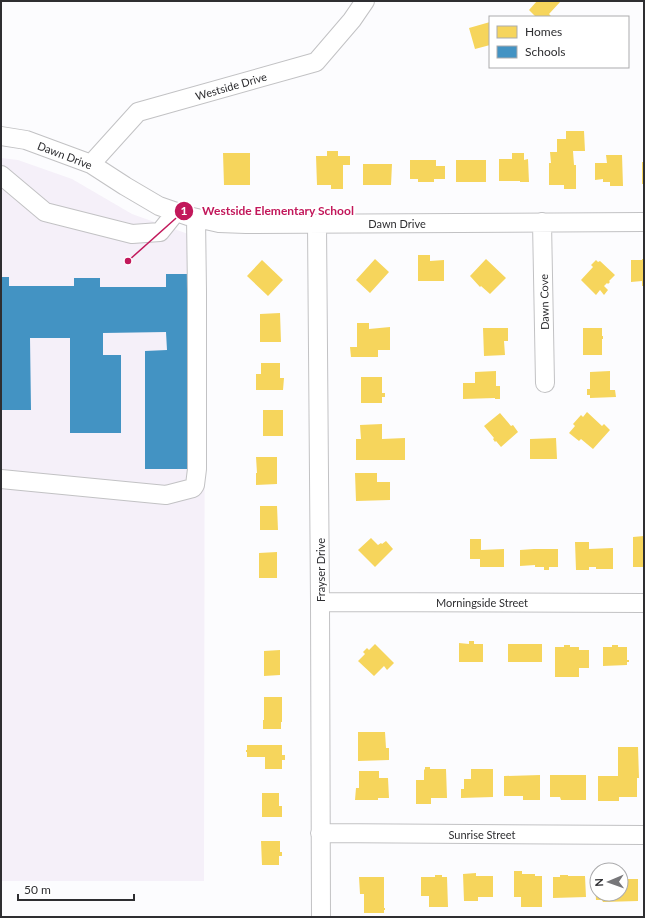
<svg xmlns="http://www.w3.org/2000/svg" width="645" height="918" viewBox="0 0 645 918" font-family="Lato,sans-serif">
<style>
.education{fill:#f5f0f9}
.homes{fill:#f6d55c}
.schools{fill:#4393c3}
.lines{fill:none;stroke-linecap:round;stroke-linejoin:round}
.minor-casing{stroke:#c2c2c4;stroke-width:20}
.minor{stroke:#fff;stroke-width:18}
.labels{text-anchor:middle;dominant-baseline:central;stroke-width:4;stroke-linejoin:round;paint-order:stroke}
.street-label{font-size:11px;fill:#2e2e31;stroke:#fff}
.leader{fill:none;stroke:#c2185b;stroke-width:1.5}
.callout-dot{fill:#c2185b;stroke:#fff;stroke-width:1.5}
.mark-label{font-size:12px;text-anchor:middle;font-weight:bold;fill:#fff}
.callout-label{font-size:12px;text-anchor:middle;font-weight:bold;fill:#c2185b;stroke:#fff;stroke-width:4;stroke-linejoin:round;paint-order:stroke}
</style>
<rect width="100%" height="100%" fill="#fcfcfe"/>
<path class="education" d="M1,158L18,160L72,179L132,214L205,240L204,881H1Z"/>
<path class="homes" d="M537,1H561L549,14L552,17H536L529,10Z
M490,22V32L489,33L490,37V45L475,49L469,28Z
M566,131H584L585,151H573L574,165H576V189H564V185H549V163H551L550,152H557V139H566Z
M327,151H338V156H350V165H343V189H331V185H317L316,156H327Z
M223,153H250V185H224Z
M512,153H524V160L528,159L529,182H520V181H499V159H512Z
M606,155H622L623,186H610V182H603V179L595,180V163H607Z
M410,160H436V166H445V179H434V182H418V179H410Z
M456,160H486V182H456Z
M642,162H644V184H642Z
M363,164H392L391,185H363Z
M418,255H430V261L444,260V281H418Z
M375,259L389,272L370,293L356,280Z
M486,259L506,278L490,294L481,286L480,287L470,276Z
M642,259H644V286H642V281L631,282V260H642Z
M262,260L283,280L268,296L247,276Z
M596,260L598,262L600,261L615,275L609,281L610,282L608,284L607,283L604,286L608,290L604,295L600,290L596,295L581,280L593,267L591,265Z
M280,313L281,342H260V314Z
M357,323H369V329L390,327V350H378V357H351L350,347H357Z
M483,328H508V341H504L505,355L484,356Z
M583,328H602V336H603V339H602V355H583Z
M261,363H280V378H284L283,390H256V374H261Z
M496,371V386H500V399H495V398L463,399V383H475V372Z
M610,371V390H615L616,397L590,398V395H587V389H590V372Z
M361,377H382V393H385V397H382V403H361Z
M263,410H283V436H263Z
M587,412L602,426L604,424L610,430L593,449L581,439L579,441L569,433L575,426L573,424L581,415L583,417Z
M500,413L511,426L513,425L518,432L501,447L496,441L495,442L493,439L494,438L484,426Z
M382,424V439L405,438V460H356V439H361L360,425Z
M556,438L557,459H530V439Z
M256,457H277V484L256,485V473H257Z
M355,473H377V482H390V500L356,501Z
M260,506H277L278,530H260Z
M644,536V567H633V537Z
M371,538L378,545L381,543L382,544L386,541L393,549L375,567L358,550Z
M470,539H481V550L504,549V567H480V559H470Z
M575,542H589V549L613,548V569H596V567H589V570H576Z
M534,549H558V567H549V570H544V567H535V565L520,566V550Z
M277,552V578H259V553Z
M469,641H474V644H483V662H459V643L469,644Z
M375,644L394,663L387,670L384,666L374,676L358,661L365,654L363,652L367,648L369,650Z
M508,644H542V662H508Z
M564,645H570V647H579V650H589V668H579V677H555V647H564Z
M612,645H618V647H627V660H629V662H627V665L603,666V647H612Z
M280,650V675L264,676V651Z
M264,697H282V722H281V729H263V720H264Z
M358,732H385L386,748H389V760L358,761Z
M247,745H282V755H285V760H282V769H265V757H247V752H246V750H247Z
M618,747H638L639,778H637V797H619V801H598V776H618Z
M425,767H430V769H446L447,798H431V804H416V780H424V769L425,770Z
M471,769H493V797L461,798V789H464V779H471Z
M359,771H379V778H388L389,798H378V800H355L356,788H359Z
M540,775V800H523V796H504V776Z
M550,775H586V800H561L560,797H550Z
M262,793H279V806H282V817H262Z
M261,841H280V852H282V856H279V865H262Z
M514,871H522V874H535V876H542V907H521V897H514Z
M476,873V876H493V897H478V901H464L463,874Z
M435,875H442V877H447L448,907H429V896H421V877H435Z
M560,875H568V876H585L586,897L553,898V877H560Z
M359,877H384V908H385V910H384V913H364V894H360Z
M621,879H638V901L603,902L602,900H596L595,880H597V894H621Z"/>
<path class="schools" d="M166,274H190V469H145V351L167,350L166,332L103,333V355H121V433H70V338H30L31,410H1V277H9V286H74V278H100V287H166Z"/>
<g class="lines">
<defs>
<path id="minor" d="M1,136L26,140L91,164L125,186L159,206L188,216L219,223L246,224L644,222
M91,164L138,112L316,62L352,20L365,1
M1,175L45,212L132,234L160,232L176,212
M542,222L545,383
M317,224L320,602L321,917
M1,479L166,495L193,488L195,485L197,469V292L196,218
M320,602L644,603
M320,833L644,835"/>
</defs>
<use href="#minor" class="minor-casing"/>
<use href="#minor" class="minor"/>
</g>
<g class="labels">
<g class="street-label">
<text transform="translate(231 86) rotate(-16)">Westside Drive</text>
<text transform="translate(65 155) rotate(21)">Dawn Drive</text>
<text x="397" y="223">Dawn Drive</text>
<text transform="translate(544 302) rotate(-91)">Dawn Cove</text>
<text transform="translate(320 570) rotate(-90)">Frayser Drive</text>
<text x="482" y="602">Morningside Street</text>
<text x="482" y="834">Sunrise Street</text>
</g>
</g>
<path class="leader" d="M128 261L184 211"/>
<g class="callout-dot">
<circle cx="128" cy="261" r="4"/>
<circle cx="184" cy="211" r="10"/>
</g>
<g class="mark-label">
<text x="184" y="215">1</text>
</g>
<g class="callout-label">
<text x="278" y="215">Westside Elementary School</text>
</g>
<rect width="645" height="918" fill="none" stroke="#2e2e31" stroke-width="4"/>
<rect x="489" y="16" width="140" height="52" fill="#ffffff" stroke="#ababad"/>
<rect x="497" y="26" width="20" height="12" fill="#f6d55c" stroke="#ababad"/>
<text x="525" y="36" font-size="12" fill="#2e2e31">Homes</text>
<rect x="497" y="46" width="20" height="12" fill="#4393c3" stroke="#ababad"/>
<text x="525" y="56" font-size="12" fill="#2e2e31">Schools</text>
<g transform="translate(609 882) rotate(268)"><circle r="19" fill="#ffffff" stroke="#ababad"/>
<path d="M0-3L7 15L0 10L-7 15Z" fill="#767679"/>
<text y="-6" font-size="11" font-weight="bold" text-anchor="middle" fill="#2e2e31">N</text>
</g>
<path d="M18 894v6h116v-6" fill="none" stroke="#2e2e31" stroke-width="2"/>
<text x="24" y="894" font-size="12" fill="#2e2e31" stroke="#ffffff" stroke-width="3" paint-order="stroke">50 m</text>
</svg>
